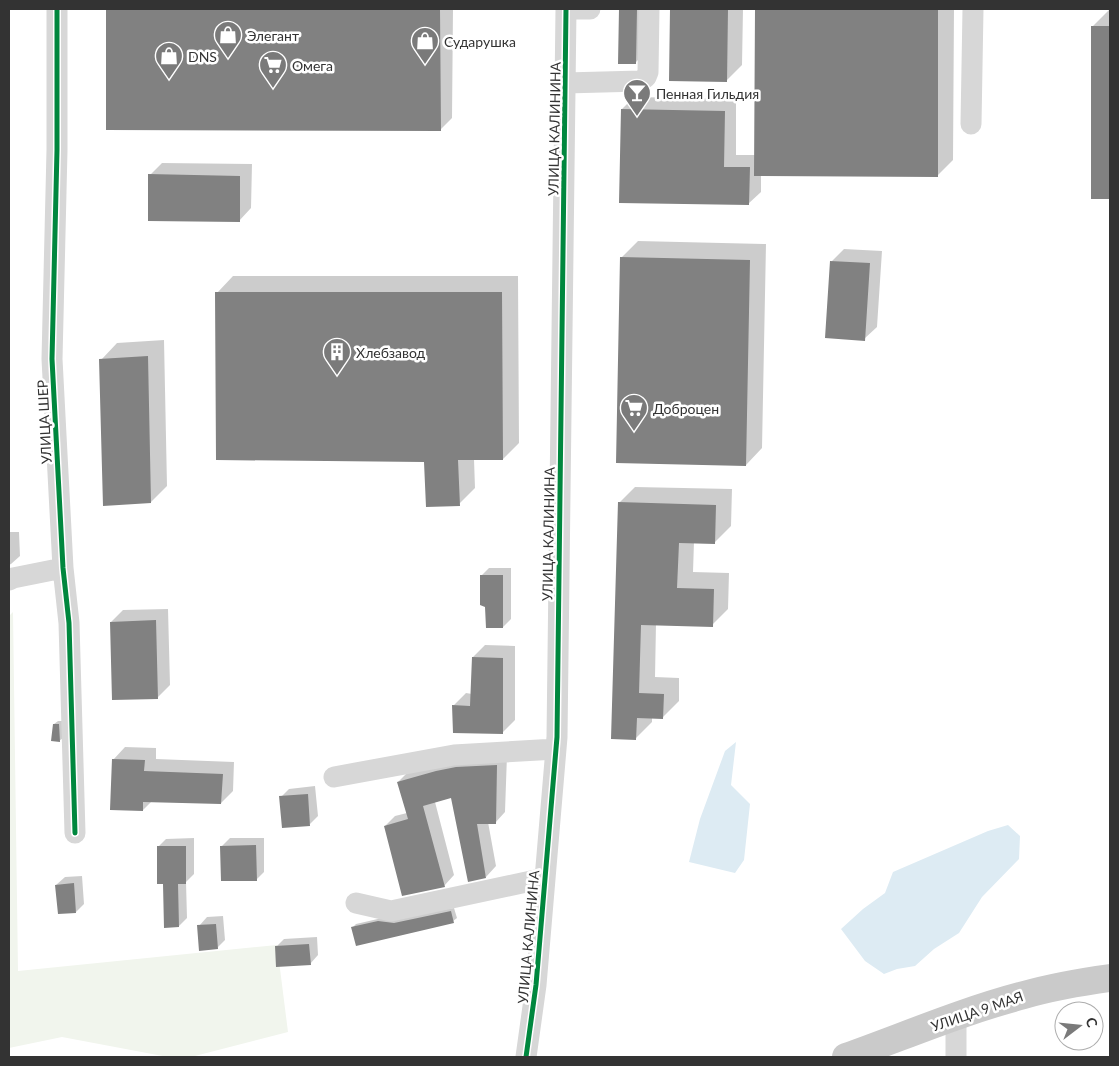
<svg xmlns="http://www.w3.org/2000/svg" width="1119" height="1066" viewBox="0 0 1119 1066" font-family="Lato,sans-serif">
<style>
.green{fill:#f1f5ed}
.water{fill:#ddebf3}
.shadow{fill:#0003}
.building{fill:#818181}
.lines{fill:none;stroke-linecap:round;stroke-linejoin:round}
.minor{stroke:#d7d7d7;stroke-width:21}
.major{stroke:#cacaca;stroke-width:28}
.cycleway-casing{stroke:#fff;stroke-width:8}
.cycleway{stroke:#00873e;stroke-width:5}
.labels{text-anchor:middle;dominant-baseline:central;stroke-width:5;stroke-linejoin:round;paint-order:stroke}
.poi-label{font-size:14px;fill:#333;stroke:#fff;text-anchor:start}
.street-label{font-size:14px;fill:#333;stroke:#fff}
</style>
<rect width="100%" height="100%" fill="#fff"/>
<path class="green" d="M13,612L18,971L277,945L288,1032L191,1057H168L62,1037L9,1048V616Z"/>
<path class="water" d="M736,742L731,785L750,804L744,860L735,873L689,862L700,819L725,751Z
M1008,825L1020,836L1019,859L982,897L959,933L934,949L915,966L897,969L884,974L865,961L841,929L863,909L885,893L893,872L988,831Z"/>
<path class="shadow" d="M107,9H453L452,118L440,130L107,129Z
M620,9H652L651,47L635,63H619Z
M672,9H743L742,65L726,81L671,80Z
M756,9H954L953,160L937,176L761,175V192L748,204L622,109L634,97L736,99V155H755Z
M1109,10H1110V198H1092L1093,26Z
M162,163L252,164L251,208L239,221L150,175Z
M638,241L766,244L762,448L746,465L621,258Z
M844,249L882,251L877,327L864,339L832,261Z
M233,276H518L519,443L503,459H474L475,488L459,504L425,460L217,293Z
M164,340L167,486L151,502L101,360L117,343Z
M635,487L732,489L731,526L714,543L694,542L693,572L729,573L728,609L712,625L656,624L655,677L679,678V701L662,718L652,717V722L636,738L619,503Z
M9,532H19L20,556L11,564L9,565Z
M489,568H511V619L503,627L486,606L481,576Z
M168,609L170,685L157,698L111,622L123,610Z
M485,645L515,646V720L503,732L453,706L466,693L472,694L473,657Z
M58,721H63V738L59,741L54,724Z
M125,747L156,748V759L234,762L233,791L221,803L152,801L143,810L113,760Z
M507,755L505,812L495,823L488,822L496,866L486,877L452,797L435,802L454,875L444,886L385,826L395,816L407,813L398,782L408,772Z
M315,786L318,816L310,824L281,797L289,789Z
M194,838V874L186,882L187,918L179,926L158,847L166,839Z
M230,838H264V872L256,880L222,846Z
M82,876L84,904L76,912L56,885L65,877Z
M454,908L457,918L453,921L353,927L356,924L382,918Z
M223,916L225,940L217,948L199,926L207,917Z
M317,937L318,955L310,964L276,947L284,939Z"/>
<path class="building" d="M106,9H440L441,131L106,130Z
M619,9H637L636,64H618Z
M670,9H728L727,82L669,81Z
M755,9H938V177L754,176Z
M1091,26H1110V199H1091Z
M621,109L725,111L724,167H750L749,205L619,203Z
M148,174L240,176V222L148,221Z
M620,257L750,260L746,466L616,463Z
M830,261L870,263L865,341L825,338Z
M215,292H502L503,460H458L460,506L426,507L424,462L216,460Z
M148,356L151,503L103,506L99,359Z
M618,502L716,505L715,544L679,543L677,588L714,589L713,627L641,625L639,693L664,694L663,719L637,718L636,740L611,739Z
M480,575H503V628H486L485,607L480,605Z
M156,620L158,699L112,700L110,622Z
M472,657L503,658V734L453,733L452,705L470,706Z
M53,724H59L60,742L51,741Z
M112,759L145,760L144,771L223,774L221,804L143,802V811L110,810Z
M497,765L496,824H477L486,878L468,882L451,798L423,806L445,887L402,896L384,826L408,819L397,782L436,771L456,767Z
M308,794L310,826L282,828L279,796Z
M256,845L257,881H221L220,846Z
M157,846H186V884H178L179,927L164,928L163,884H157Z
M74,883L76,913L58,914L55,885Z
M451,911L454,923L356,946L351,927L378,921L394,923Z
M216,924L218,949L199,951L197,925Z
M309,944L311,965L276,967L275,946Z"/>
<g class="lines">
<path class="minor" d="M57,9V150L52,359L63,568L69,623L75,833
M566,9H590
M565,83L641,81L646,77L648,72L649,9
M971,124L973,9
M9,580L13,578L63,568
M334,777L454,755L556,749
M356,903L391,911L545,878
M956,1017V1057
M526,1057L536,985L557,737L566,9"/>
<path class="major" d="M846,1057C905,1036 963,1011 1024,995C1052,987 1081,982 1110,978"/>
<defs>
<path id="cycleway" d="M57,9V150L52,359L63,568L69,623L75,833
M526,1057L536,985L557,737L566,9"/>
</defs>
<use href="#cycleway" class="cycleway-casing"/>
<use href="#cycleway" class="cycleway"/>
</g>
<defs>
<symbol id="shop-pin" viewBox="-11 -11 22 30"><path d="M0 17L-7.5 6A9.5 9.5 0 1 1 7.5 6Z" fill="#7a7a7a" stroke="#fff"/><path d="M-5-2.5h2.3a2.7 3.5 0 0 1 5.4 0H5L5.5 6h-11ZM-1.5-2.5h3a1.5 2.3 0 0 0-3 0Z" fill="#fff"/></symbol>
<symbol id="supermarket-pin" viewBox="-11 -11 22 30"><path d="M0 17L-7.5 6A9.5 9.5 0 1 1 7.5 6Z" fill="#7a7a7a" stroke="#fff"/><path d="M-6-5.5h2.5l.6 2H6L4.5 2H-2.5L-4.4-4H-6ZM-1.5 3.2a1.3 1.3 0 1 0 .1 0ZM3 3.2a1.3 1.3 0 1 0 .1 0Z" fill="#fff"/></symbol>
<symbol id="bar-pin" viewBox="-11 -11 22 30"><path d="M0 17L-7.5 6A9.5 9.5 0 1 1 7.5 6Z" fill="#7a7a7a" stroke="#fff"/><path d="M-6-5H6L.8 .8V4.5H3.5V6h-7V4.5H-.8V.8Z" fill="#fff"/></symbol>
<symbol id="building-pin" viewBox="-11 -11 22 30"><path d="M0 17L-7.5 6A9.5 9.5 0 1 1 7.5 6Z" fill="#7a7a7a" stroke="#fff"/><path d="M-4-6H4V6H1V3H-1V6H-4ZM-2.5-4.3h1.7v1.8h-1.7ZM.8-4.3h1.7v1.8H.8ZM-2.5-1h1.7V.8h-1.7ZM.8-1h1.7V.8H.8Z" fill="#fff"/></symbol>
</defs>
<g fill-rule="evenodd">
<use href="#shop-pin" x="212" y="19" width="32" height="43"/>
<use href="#shop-pin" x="409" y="25" width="32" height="43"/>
<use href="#shop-pin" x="153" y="40" width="32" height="43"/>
<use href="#supermarket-pin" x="257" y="49" width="32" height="43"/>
<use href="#bar-pin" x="621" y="77" width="32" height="43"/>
<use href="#building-pin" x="321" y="336" width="32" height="43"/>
<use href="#supermarket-pin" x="618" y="392" width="32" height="43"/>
</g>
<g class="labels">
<g class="poi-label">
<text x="247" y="35">Элегант</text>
<text x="444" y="41">Сударушка</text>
<text x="188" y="56">DNS</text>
<text x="292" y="65">Омега</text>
<text x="656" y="93">Пенная Гильдия</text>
<text x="356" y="352">Хлебзавод</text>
<text x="653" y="408">Доброцен</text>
</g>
<g class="street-label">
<text transform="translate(554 129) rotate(-89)">УЛИЦА КАЛИНИНА</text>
<text transform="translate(44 422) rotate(-93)">УЛИЦА ШЕР</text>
<text transform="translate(548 534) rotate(-89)">УЛИЦА КАЛИНИНА</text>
<text transform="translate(528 937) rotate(-85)">УЛИЦА КАЛИНИНА</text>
<text transform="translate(977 1011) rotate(-19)">УЛИЦА 9 МАЯ</text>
</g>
</g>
<rect width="1119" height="1066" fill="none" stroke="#333333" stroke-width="20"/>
<g transform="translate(1079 1026) rotate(74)"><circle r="24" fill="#ffffff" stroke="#adadad"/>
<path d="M0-4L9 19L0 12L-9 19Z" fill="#7a7a7a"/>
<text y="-8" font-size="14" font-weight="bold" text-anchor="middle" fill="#333333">С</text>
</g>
</svg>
